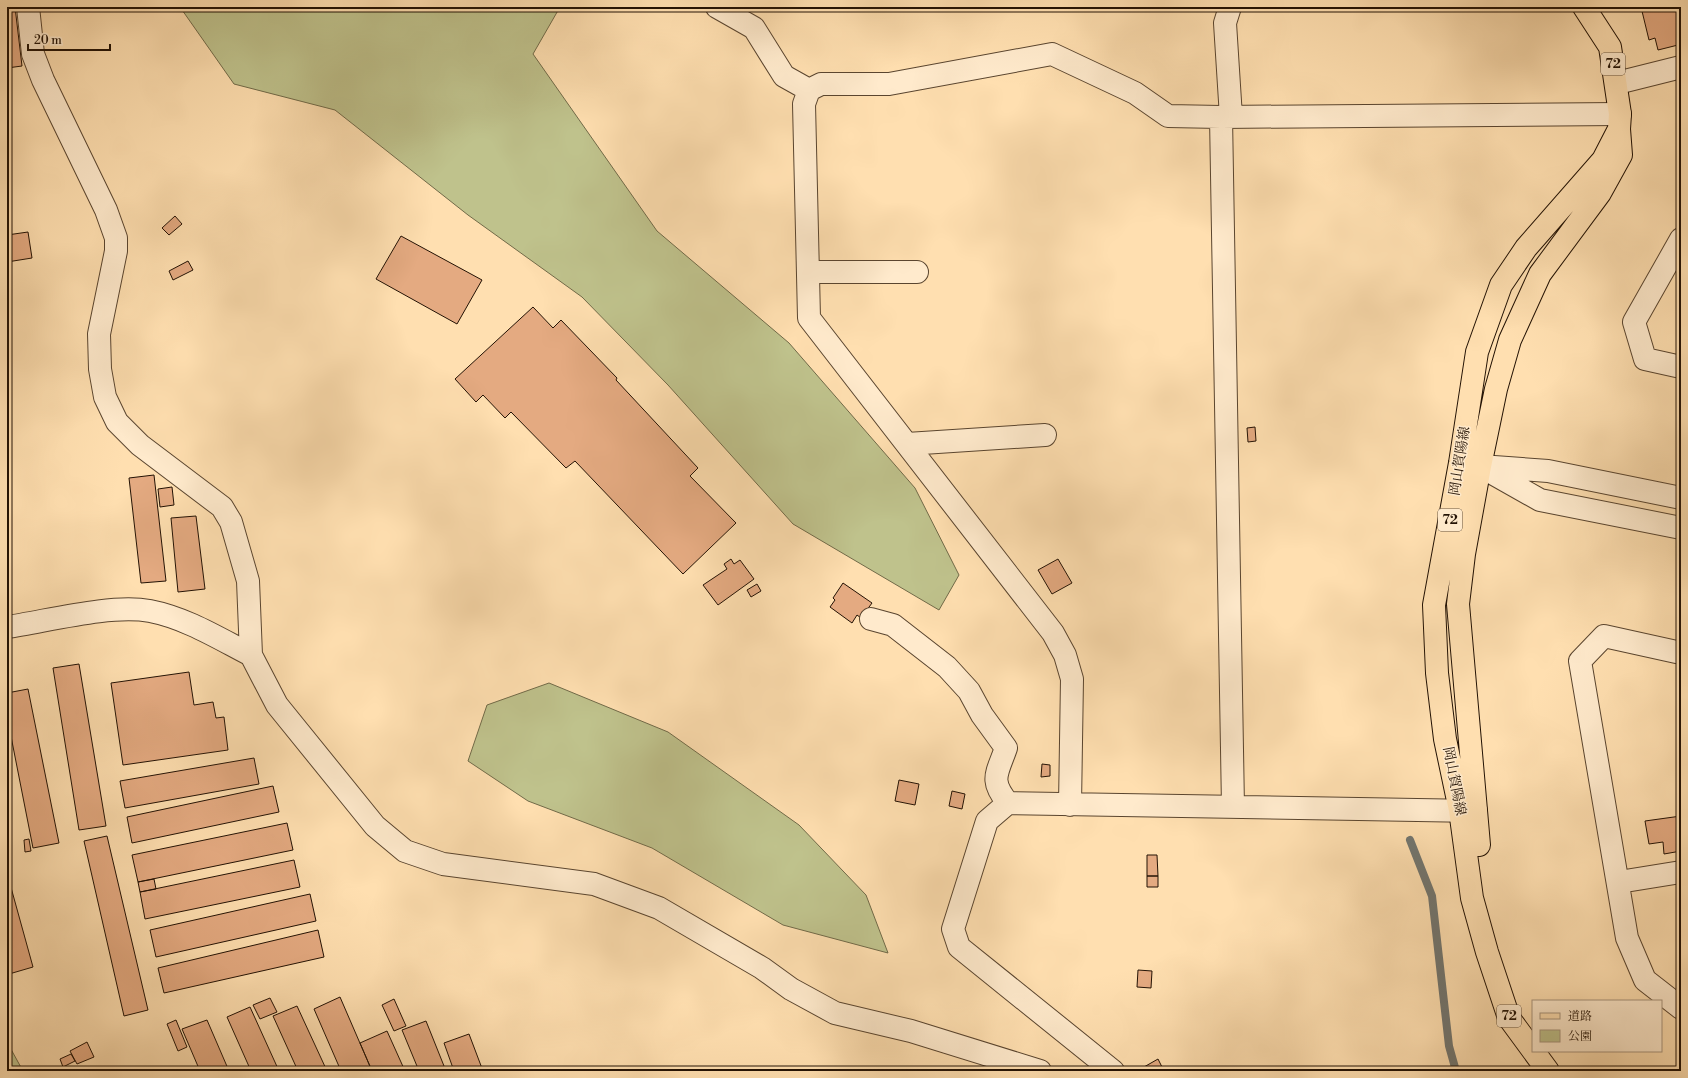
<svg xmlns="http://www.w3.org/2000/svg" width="1688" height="1078" viewBox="0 0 1688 1078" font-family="'Libre Bodoni','Noto Serif JP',serif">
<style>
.green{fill:#bfc28c;stroke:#716a48}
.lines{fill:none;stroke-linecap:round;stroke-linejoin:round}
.stream{stroke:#727670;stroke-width:8}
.building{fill:#e4aa81;stroke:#231204}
.minor-casing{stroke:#5a452f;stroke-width:24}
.tertiary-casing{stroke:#5a452f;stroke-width:24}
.primary-casing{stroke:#231204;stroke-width:24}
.minor{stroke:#ffeacc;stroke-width:22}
.tertiary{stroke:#ffeacc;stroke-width:22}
.primary{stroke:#ffdfb0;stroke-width:22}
.labels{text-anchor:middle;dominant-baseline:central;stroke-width:3;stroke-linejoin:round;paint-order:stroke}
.shield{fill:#ffeacc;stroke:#655340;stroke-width:1}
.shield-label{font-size:13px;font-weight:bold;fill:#231204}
.street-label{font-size:14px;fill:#231204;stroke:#ffeacc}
</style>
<rect width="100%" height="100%" fill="#ffdfb0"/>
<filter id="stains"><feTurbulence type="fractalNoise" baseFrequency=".005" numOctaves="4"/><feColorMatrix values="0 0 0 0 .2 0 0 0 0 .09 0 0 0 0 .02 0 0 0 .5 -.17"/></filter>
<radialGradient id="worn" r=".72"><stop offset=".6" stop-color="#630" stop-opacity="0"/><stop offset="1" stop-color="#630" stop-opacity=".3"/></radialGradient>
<path class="green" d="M180,7H560L533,54L657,231L789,343L915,488L959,575L939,610L793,524L668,385L582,297L468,215L335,110L234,84Z
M549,683L668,732L799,825L866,895L888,953L783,925L652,848L528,801L468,761L487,705Z
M7,1042L23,1071H7Z"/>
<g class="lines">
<path class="stream" d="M1410,840L1432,896L1449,1046L1456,1071"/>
</g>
<path class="building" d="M7,7H15L22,66L7,68Z
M1641,7H1681V40L1677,41L1678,45L1658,50L1655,38L1649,40Z
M175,216L182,224L169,235L162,228Z
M28,232L32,258L7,262V235Z
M401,236L482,280L457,324L376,279Z
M188,261L193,270L173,280L169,271Z
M533,307L553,328L561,320L617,378L616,380L698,468L690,476L736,523L683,574L575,461L566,468L511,412L505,418L483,395L476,402L455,379Z
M1255,427L1256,441L1248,442L1247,428Z
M154,475L166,581L141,583L129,478Z
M172,487L174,505L160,507L158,489Z
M196,516L205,589L178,592L171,518Z
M731,559L734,564L740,560L754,579L718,605L703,585L727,569L724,564Z
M1058,559L1072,583L1052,594L1038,570Z
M843,583L872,603L861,618L857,615L852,623L830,607L835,600L833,598Z
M757,584L761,591L751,597L747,590Z
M79,664L106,826L79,830L53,668Z
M189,672L194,705L213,702L216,718L224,717L228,750L123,765L111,683Z
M28,689L59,843L33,848L7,716V693Z
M254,758L259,784L125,808L120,781Z
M1042,764L1050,765V776L1041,777Z
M899,780L919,784L915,805L895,801Z
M273,786L279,812L132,843L127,817Z
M952,791L965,794L962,809L949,806Z
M1681,816V851L1664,854L1663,842L1649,844L1645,821Z
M287,823L293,850L138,882L132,855Z
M107,836L148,1010L124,1016L84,841Z
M29,839L31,851L25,852L24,840Z
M1147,855H1157L1158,876H1147Z
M294,860L300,887L145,919L140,892Z
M7,873L33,967L9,974L7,968Z
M1147,876H1158V887H1147Z
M154,879L156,889L140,892L138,882Z
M310,894L316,921L156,957L150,930Z
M318,930L324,957L164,993L158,968Z
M1138,970L1152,971L1151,988L1137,987Z
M340,997L372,1071H341L314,1009Z
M270,998L277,1012L260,1019L253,1005Z
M394,999L406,1026L394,1031L382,1005Z
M297,1006L327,1071H298L273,1016Z
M250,1007L279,1071H251L227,1017Z
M176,1020L187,1047L178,1051L167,1024Z
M207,1020L229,1071H200L182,1029Z
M426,1021L446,1071H419L402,1030Z
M387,1031L405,1071H372L360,1043Z
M469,1034L483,1071H454L444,1043Z
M87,1042L94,1057L77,1064L70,1051Z
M71,1054L75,1061L63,1067L60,1059Z
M1158,1059L1164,1071H1146L1144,1067Z"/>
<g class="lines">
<defs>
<path id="minor" d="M28,7L33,54L43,80L106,210L116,238V251L99,334L100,369L105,397L117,422L140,445L222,507L231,522L248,581L251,655L277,705L375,826L405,851L443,864L594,884L659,908L762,968L791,989L835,1013L911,1031L1040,1071
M717,7L754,28L784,76L809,90
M1230,7L1225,23L1231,117
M1617,83L1681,67
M1221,117L1233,807
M1681,239L1634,322L1645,359L1681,367
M808,272H917
M907,444L1045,435
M871,619L893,625L947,667L969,691L982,715L1006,748C997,774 989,780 1008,803
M7,627C48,621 110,604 150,611C186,618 218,638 251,655
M1681,653L1604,636L1580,661L1627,938L1645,980L1681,1008
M1070,805L1072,679L1065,655L1053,633L809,318L804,104L809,90L821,84H889L1052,54L1135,93L1168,116L1221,117L1620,114
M1619,882L1681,872
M1113,1071L959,947L953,929L987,821L1008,803L1476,811"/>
<path id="tertiary" d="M1461,463L1480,466L1548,471L1681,498
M1485,469L1540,500L1681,528"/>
<path id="primary" d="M1479,845L1458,604L1464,554L1480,466L1496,389L1510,340L1540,274L1600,193L1621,155L1619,129L1620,114L1610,47L1584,7
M1548,1071L1509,1018L1487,952L1472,898L1460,810L1445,739L1437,673L1434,605L1460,463L1477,352L1501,285L1526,248L1603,160L1619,129"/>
</defs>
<use href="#minor" class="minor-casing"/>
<use href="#tertiary" class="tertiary-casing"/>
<use href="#primary" class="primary-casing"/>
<use href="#minor" class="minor"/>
<use href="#tertiary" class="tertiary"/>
<use href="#primary" class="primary"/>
</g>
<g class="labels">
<g class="shield">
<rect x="1601" y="53" width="24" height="22" rx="3"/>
<rect x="1438" y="509" width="24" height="22" rx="3"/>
<rect x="1497" y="1005" width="24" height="22" rx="3"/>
</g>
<g class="shield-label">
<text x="1613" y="64">72</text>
<text x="1450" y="520">72</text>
<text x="1509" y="1016">72</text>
</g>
<g class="street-label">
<text transform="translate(1460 461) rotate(-81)">岡山賀陽線</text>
<text transform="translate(1454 781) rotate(79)">岡山賀陽線</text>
</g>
</g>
<rect width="1688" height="1078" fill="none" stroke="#ffdfb0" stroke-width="24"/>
<rect x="8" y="8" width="1672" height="1062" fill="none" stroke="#231204" stroke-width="2"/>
<rect x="12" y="12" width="1664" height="1054" fill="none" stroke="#231204"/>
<rect x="1532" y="1000" width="130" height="52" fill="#ffeacc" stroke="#a7947c"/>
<rect x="1540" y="1013" width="20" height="6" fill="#ffdfb0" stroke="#a7947c"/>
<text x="1568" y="1020" font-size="12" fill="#231204">道路</text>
<rect x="1540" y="1030" width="20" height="12" fill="#bfc28c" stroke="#a7947c"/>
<text x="1568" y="1040" font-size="12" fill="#231204">公園</text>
<path d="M28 44v6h82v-6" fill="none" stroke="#231204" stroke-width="2"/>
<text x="34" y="44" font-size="12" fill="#231204" stroke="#ffeacc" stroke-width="3" paint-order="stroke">20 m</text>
<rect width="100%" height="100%" filter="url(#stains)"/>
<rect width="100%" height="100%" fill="url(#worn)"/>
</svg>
